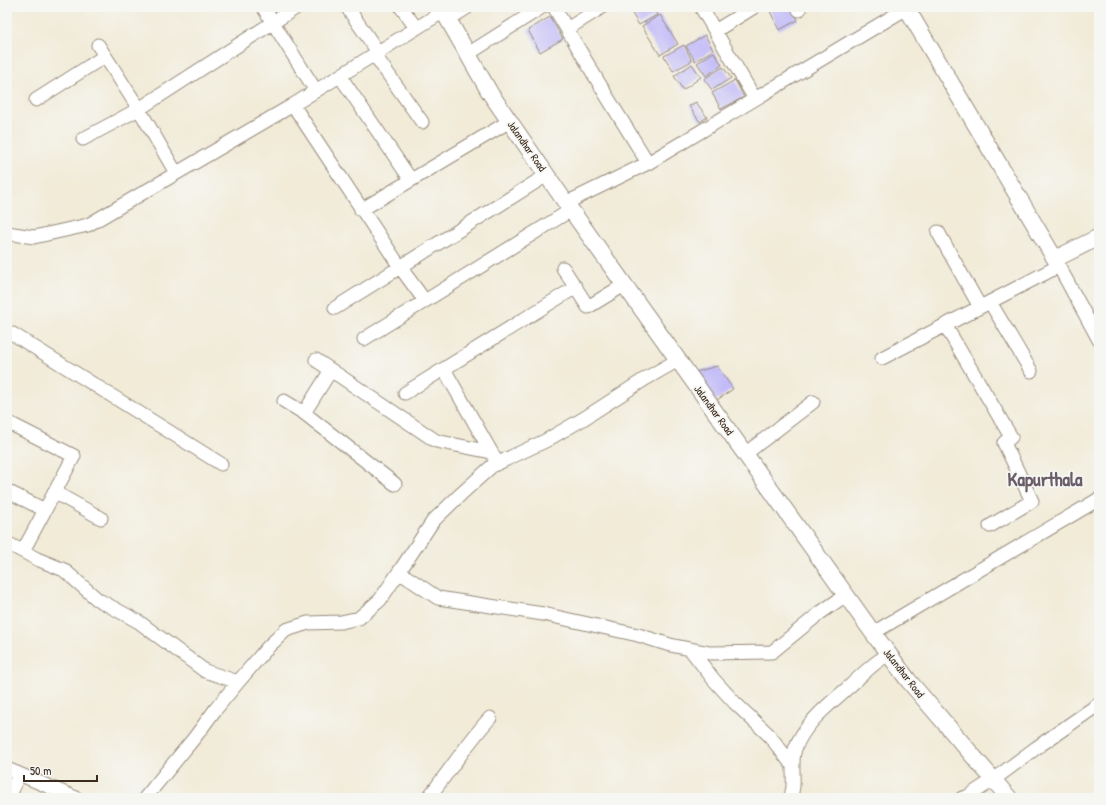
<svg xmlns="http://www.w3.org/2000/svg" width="1106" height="805" viewBox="0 0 1106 805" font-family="'Patrick Hand',sans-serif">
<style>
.building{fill:#c2bbf8}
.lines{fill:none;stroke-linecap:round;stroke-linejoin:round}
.minor-casing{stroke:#968a7b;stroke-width:15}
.major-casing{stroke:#968a7b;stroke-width:18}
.minor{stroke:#fff;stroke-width:13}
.major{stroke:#fff;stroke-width:16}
.labels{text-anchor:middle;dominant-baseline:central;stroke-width:3.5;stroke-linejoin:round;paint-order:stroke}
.street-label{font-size:11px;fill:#3b2a1e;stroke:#f6f6f2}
.town-label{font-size:19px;font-weight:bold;fill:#6a5d6a;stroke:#f6f6f2}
</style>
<rect width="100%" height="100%" fill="#f6f6f2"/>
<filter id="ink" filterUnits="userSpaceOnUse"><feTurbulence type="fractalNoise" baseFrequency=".025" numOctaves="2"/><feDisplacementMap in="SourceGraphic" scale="8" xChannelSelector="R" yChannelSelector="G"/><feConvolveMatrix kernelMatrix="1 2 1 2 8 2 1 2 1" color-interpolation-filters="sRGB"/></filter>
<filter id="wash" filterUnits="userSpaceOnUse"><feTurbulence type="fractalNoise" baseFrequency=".012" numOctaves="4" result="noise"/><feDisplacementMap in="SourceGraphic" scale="16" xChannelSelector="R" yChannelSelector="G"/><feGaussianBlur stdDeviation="0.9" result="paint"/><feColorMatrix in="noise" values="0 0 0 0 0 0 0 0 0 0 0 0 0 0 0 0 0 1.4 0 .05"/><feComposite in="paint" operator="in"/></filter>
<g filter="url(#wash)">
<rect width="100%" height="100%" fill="#f1ebd8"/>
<g id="blocks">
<path class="building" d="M640,7H653L657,15L639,25L631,12Z
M773,7H791L798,20L779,30L769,9Z
M660,15L678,44L660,55L642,26Z
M550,17L563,39L540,52L528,30Z
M705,35L713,50L695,61L686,46Z
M684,45L692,61L673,71L664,56Z
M714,52L722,65L706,76L697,63Z
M692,64L701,77L683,90L674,76Z
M723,67L731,78L712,90L704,79Z
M735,80L744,97L721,109L712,93Z
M696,102L707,117L700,122L689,106Z
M717,366L733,389L714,402L688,374Z"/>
</g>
</g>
<g filter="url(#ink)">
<use href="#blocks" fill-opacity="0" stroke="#968a7b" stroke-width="1"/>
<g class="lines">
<defs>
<path id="minor" d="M263,7L316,91
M347,7L378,52
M401,7L416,28
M554,7L606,95L648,163
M701,7L755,99
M798,7L799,10
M449,19L468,7
M567,29L602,7
M715,31L754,7
M98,45L139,109L176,173
M374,54L422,122
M468,54L542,7
M340,76L411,180
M36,100L105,56
M293,105L400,267L425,301
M83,139L139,109L297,7
M566,203L648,163L907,8
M361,210L510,121
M938,232L980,307
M7,233L34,237L88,225L293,105L444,11
M1055,259L1099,340
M563,268L588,307L624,285
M990,302L1031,371
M335,308L547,175
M945,325L1011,437L1004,443L1032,501L990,526
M13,334L221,464
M364,339L571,210
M882,358L1059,266
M316,360L436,441L491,452
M678,360L645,379L583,419L545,441L492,466L461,494L433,521L399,572L438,598L543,614L638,635L670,645L710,653L772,652L820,613L846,595
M444,369L494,457
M405,393L576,287
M284,401L304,413L395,484
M304,413L331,370
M7,422L74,456L23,551
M745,454L813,402
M7,491L45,510
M54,492L101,518
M7,543L37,559L64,570L97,599L139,622L205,671L238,682
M873,633L1099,499
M690,649L714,680L735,703L769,735L793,766
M7,769L76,798
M9,798L19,774
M145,798L195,737L215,710L238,682L268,647L286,630L308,623L341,622L359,618L380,600L399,572
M428,798C449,772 467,743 490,718
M791,798C791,794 793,790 793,786C794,774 791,761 795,749C804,723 831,703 851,685C863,674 874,662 889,654
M962,798L967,797L993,780L1036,748L1099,704"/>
<path id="major" d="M441,7L490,93L566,203L873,633L908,680L1009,798
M906,7L1055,259L1099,237"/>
</defs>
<use href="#minor" class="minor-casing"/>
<use href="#major" class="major-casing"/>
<use href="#minor" class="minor"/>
<use href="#major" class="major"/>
</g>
</g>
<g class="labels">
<g class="street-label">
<text transform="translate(527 146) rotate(55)">Jalandhar Road</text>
<text transform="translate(714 410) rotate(54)">Jalandhar Road</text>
<text transform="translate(904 673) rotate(52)">Jalandhar Road</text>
</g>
<g class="town-label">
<text x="1045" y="479">Kapurthala</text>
</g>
</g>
<rect width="1106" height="805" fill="none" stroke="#f6f6f2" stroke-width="24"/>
<path d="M24 775v6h73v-6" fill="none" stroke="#3b2a1e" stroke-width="2"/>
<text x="30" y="775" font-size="12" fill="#3b2a1e" stroke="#f6f6f2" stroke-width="3" paint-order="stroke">50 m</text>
</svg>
